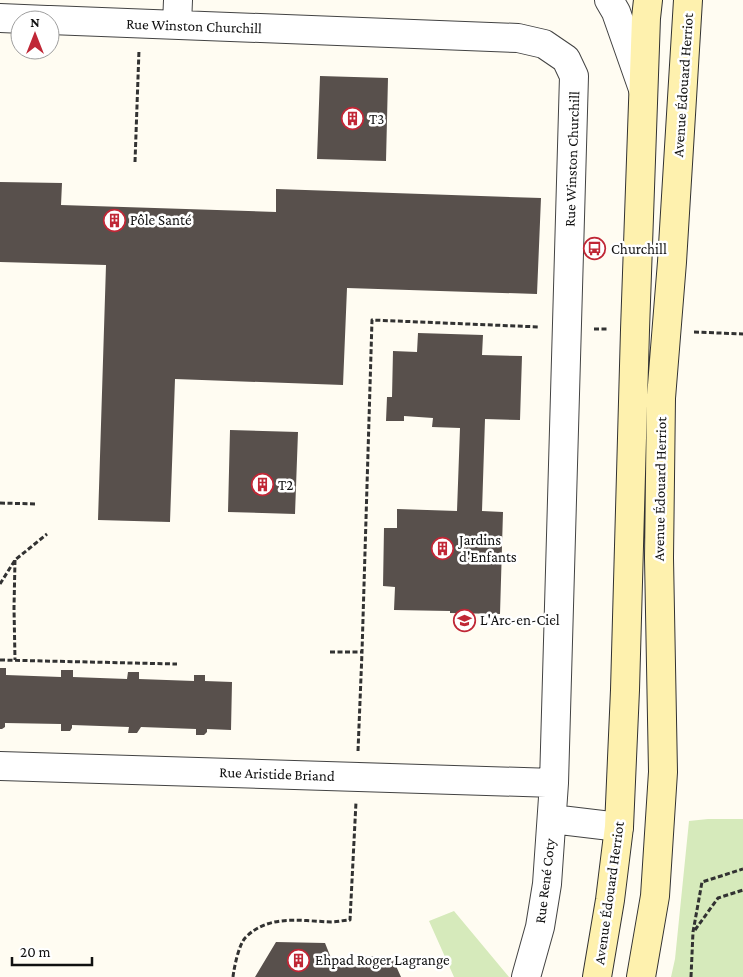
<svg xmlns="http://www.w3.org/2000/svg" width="743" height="977" viewBox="0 0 743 977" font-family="'Crimson Pro',serif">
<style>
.green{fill:#d6eabb}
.building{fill:#58504c}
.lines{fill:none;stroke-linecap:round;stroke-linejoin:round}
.street-casing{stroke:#434343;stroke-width:30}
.secondary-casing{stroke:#323232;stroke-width:30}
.path{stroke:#323232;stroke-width:3;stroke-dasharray:5 2.5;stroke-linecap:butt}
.street{stroke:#fff;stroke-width:28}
.secondary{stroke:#fef1ae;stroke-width:28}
.labels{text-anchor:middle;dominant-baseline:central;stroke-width:5;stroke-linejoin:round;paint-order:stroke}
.street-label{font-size:15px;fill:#101010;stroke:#fff}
.poi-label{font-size:15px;fill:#101010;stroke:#fff;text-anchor:start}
</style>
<rect width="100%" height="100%" fill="#fffcf2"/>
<path class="green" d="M708,819H743V977H671L675,959L689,821Z
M454,911L509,977H454L429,921Z"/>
<path class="building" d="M320,76L388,78L386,161L317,159Z
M0,182L62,183L61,205L276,212V189L541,198L537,294L347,288L343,385L175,379L170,522L98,520L106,265L0,262Z
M418,333L483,335L482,355L522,356L520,420L485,419L482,511L503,512L500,614L450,613V611L394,610L395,587L383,586L384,528H397V509L457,511L460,428L432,427L433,418L404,416V421H386L387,397H392L393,351L417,352Z
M230,430L298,432L295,514L228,512Z
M0,668H6V675L61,677V670H73V677L127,679L128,672H139V679L194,681V675H205V681L232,682L231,730L207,729V732L204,735H196V729L141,727L137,733H128L129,727L72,725V728L70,731H61V724L5,723V727L2,729H0Z
M276,942L325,943L333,963H357L361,956L392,957L401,977H255Z"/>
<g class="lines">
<defs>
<path id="street" d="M609,0L616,12L643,89
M0,18L47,20
M50,20L518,38L544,44L566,59L574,76L554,783L547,884L540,927L526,977
M177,25L178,0
M0,766L554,783
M552,819L619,827"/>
<path id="secondary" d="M597,977L610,900L619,827L625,690L635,330L646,18L648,0
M641,977L655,896L663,772L659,558L661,398L672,262L688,0"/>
</defs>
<use href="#street" class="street-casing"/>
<use href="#secondary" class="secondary-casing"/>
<path class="path" d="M135,162L139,50
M594,329H607
M694,332L743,334
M0,503L37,504
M15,560L14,608L15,660
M0,584L15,560L47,534
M330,652H362L372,320L540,327
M0,660L177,664
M358,751L362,652
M695,930L718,898L743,890
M233,977C234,968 239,943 246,937C269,914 302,921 331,922C338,922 344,920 350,920L356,802
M691,977L693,932L702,882L743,869"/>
<use href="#street" class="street"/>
<use href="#secondary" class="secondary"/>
</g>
<defs>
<symbol id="building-ring" viewBox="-11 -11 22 22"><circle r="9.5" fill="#fff" stroke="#c02736" stroke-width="1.5"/><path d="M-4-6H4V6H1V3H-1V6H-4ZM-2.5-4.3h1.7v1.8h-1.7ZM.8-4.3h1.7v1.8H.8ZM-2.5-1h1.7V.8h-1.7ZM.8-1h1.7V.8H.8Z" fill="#c02736"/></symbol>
<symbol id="bus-ring" viewBox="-11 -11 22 22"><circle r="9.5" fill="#fff" stroke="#c02736" stroke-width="1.5"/><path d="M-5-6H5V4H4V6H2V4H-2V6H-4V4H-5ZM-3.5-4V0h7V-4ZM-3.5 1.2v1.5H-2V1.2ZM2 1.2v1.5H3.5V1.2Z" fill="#c02736"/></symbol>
<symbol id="school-ring" viewBox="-11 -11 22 22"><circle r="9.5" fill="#fff" stroke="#c02736" stroke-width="1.5"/><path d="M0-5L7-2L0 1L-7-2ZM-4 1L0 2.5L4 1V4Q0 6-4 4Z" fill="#c02736"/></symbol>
</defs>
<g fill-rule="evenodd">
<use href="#building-ring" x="340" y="106" width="25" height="25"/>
<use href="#building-ring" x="102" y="208" width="25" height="25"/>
<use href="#bus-ring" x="582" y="236" width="25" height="25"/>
<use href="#building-ring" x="250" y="472" width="25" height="25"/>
<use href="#building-ring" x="430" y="536" width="25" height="25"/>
<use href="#school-ring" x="452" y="608" width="25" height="25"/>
<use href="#building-ring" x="286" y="948" width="25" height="25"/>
</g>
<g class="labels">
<g class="street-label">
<text transform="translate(194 26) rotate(2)">Rue Winston Churchill</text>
<text transform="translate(683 85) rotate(-86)">Avenue Édouard Herriot</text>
<text transform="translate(572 159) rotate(-88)">Rue Winston Churchill</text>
<text transform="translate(660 489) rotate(-89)">Avenue Édouard Herriot</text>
<text transform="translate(277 774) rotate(2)">Rue Aristide Briand</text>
<text transform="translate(545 881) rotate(-83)">Rue René Coty</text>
<text transform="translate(609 893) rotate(-82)">Avenue Édouard Herriot</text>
</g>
<g class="poi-label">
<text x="369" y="119">T3</text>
<text x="130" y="220">Pôle Santé</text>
<text x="611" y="249">Churchill</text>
<text x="278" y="485">T2</text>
<text x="459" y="540">Jardins<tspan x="459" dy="17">d'Enfants</tspan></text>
<text x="480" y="620">L'Arc-en-Ciel</text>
<text x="315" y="960">Ehpad Roger Lagrange</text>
</g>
</g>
<g transform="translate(35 35)"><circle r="24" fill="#ffffff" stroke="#9f9f9f"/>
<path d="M0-4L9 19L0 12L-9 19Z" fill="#c02736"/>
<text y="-8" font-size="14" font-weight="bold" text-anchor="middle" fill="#101010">N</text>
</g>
<path d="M12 957v8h80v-8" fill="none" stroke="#101010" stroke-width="2.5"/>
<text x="20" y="957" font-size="15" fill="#101010" stroke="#ffffff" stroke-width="4" paint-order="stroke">20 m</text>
</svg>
